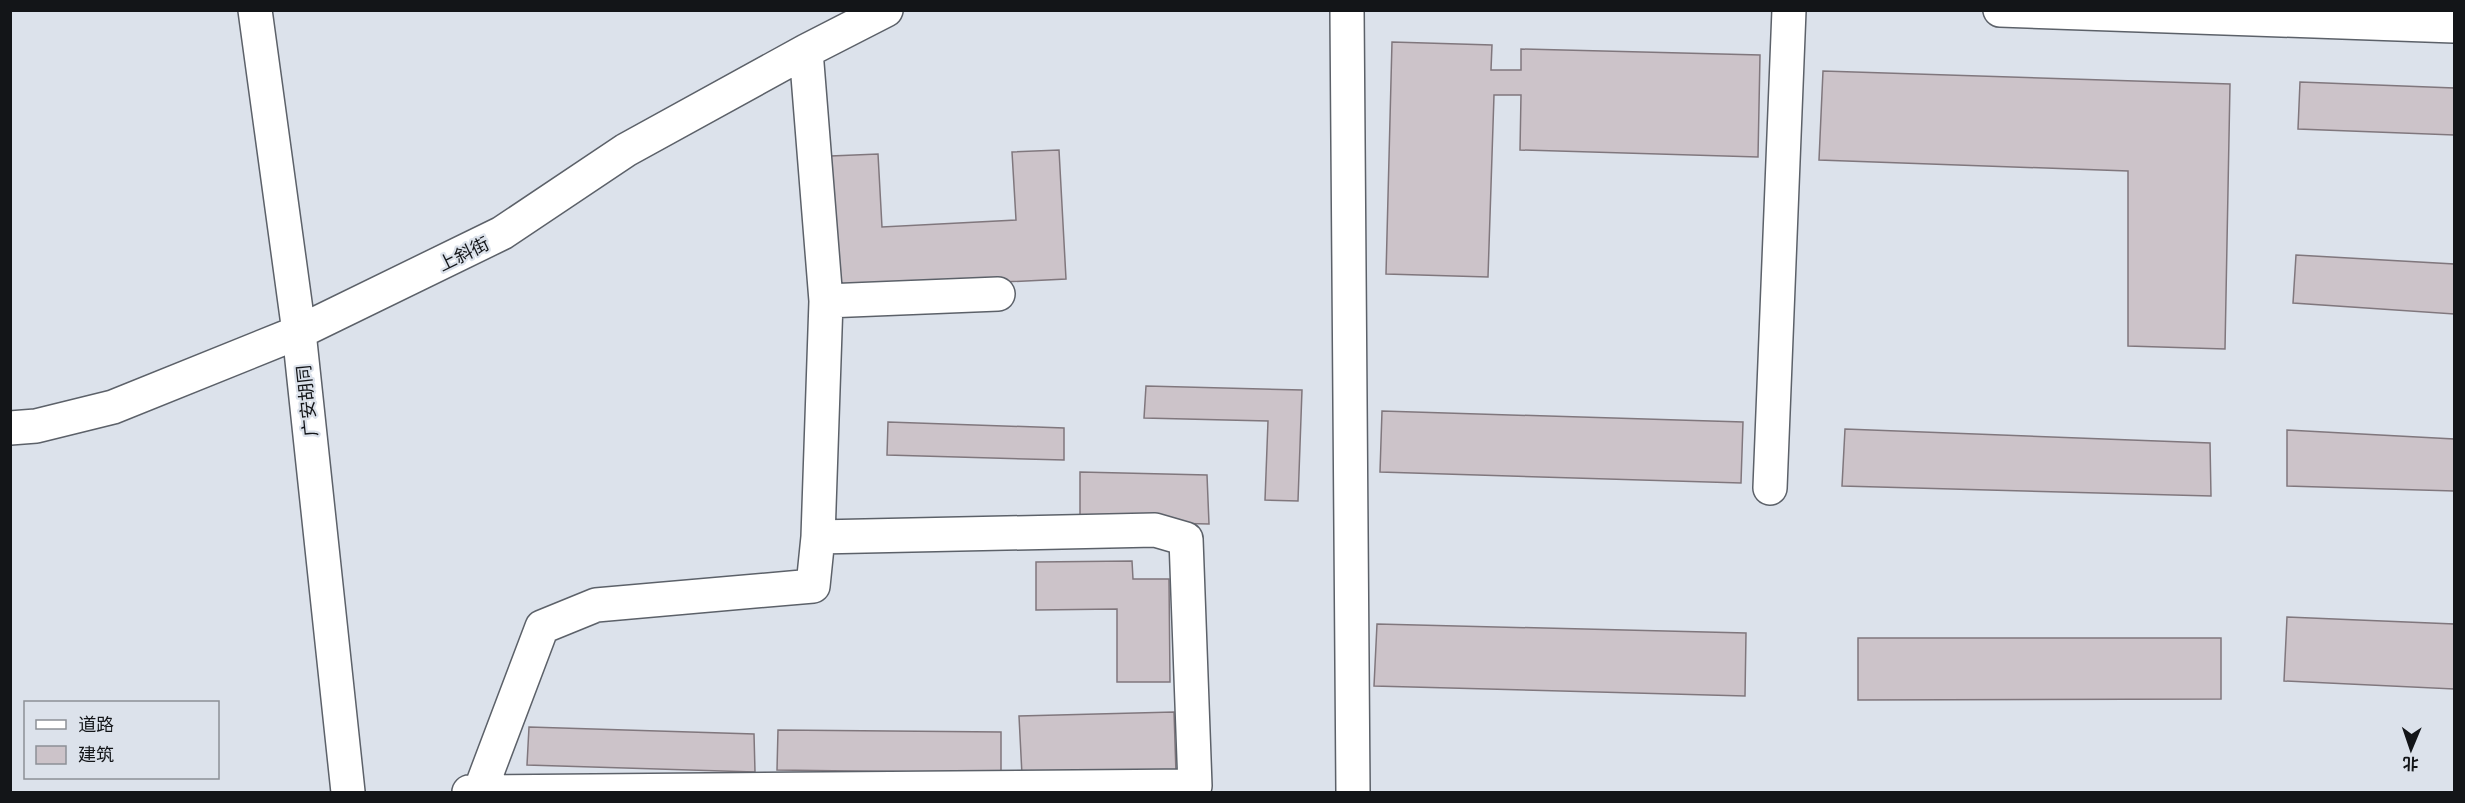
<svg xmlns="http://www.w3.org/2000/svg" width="2465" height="803" viewBox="0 0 2465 803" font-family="Literata,'Noto Sans SC',serif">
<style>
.building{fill:#ccc3c9;stroke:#80777d;stroke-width:1.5}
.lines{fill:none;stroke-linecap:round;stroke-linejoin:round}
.minor-casing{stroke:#5c6169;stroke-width:36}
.minor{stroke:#fff;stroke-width:33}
.labels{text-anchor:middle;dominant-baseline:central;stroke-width:4.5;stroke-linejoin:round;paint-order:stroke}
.street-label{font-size:18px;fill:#131518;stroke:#dce2eb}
</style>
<rect width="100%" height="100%" fill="#dce2eb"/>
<path class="building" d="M1392,42L1492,45L1491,70H1521V49L1760,55L1758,157L1520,150L1521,95H1494L1488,277L1386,274Z
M1823,71L2230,84L2225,349L2128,346V171L1819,160Z
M2300,82L2454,88V135L2298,129Z
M1059,150L1066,279L837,290L831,156L878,154L882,227L1016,220L1012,152Z
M2296,255L2454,264V314L2293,303Z
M1146,386L1302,390L1298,501L1265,500L1268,421L1144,418Z
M1382,411L1743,422L1741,483L1380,472Z
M888,422L1064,428V460L887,455Z
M1845,429L2210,443L2211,496L1842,486Z
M2287,430L2454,439V491L2287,486Z
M1080,472L1207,475L1209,524L1080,521Z
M1132,561L1133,579H1169L1170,682H1117V609L1036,610V562Z
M2287,617L2454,624V689L2284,681Z
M1377,624L1746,633L1745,696L1374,686Z
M1858,638H2221V699L1858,700Z
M1174,712L1176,773L1022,775L1019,716Z
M529,727L754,734L755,772L527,765Z
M778,730L1001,732V773L777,770Z"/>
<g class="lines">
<defs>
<path id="minor" d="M255,10L299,332L348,792
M1347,10L1353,792
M2000,10L2454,26
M806,51L826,301L818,537
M826,301L998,294
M10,428L36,426L113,407L299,332L502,233L626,150L806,51L886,10
M1770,488L1789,10
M469,792L1195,786L1186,539L1155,530L818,537L813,586L596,605L542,627L480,791"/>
</defs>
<use href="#minor" class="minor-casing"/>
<use href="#minor" class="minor"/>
</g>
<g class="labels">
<g class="street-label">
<text transform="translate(463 253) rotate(-26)">上斜街</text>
<text transform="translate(306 401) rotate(-96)">广安胡同</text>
</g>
</g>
<rect width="2465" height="803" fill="none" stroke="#131518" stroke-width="24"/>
<rect x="24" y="701" width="195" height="78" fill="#dce2eb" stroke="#8c9097" stroke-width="1.5"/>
<rect x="36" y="720" width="30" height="9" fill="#ffffff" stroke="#8c9097" stroke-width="1.5"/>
<text x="78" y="731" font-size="18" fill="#131518">道路</text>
<rect x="36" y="746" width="30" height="18" fill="#ccc3c9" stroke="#8c9097" stroke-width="1.5"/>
<text x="78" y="761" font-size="18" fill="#131518">建筑</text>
<g transform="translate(2411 749) rotate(182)" stroke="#dce2eb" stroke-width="4.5" paint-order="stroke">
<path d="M0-4.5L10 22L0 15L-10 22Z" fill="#131518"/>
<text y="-9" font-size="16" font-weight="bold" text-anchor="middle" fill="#131518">北</text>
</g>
</svg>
